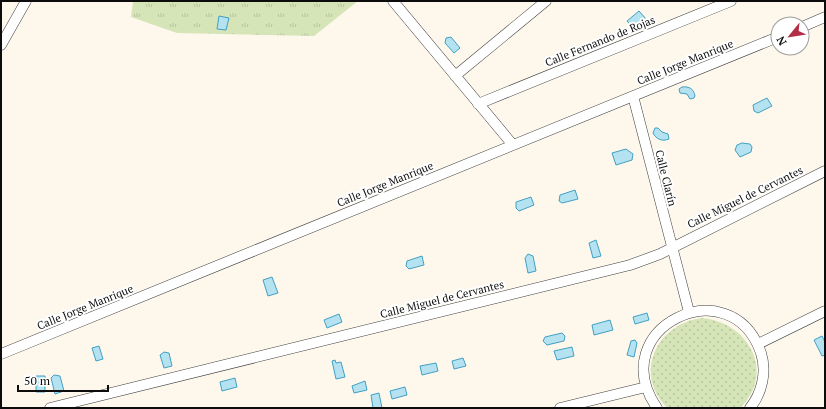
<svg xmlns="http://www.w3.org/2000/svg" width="826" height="409" viewBox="0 0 826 409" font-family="'PT Serif',serif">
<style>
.grass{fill:url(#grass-dots)}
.park{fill:url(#park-tufts)}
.water{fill:#b4e2f1;stroke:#41a0c3}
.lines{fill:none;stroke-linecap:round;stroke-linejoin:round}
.minor-casing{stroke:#3f3f3f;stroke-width:11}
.minor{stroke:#fff;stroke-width:10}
.labels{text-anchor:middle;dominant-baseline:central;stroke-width:4;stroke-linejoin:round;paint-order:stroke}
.street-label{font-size:11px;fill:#0c0c0c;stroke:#fff}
</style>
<defs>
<pattern id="grass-dots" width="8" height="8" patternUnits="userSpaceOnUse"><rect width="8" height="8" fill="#d5e5b8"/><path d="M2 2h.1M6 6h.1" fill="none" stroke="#b6c39d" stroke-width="1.8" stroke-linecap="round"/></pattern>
<pattern id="park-tufts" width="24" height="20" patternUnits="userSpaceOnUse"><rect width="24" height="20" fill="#d5e5b8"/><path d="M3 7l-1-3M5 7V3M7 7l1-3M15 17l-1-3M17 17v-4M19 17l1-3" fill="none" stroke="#b6c39d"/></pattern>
</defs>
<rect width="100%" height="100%" fill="#fef8ec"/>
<path class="grass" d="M702,318C749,322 776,373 740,408H667C633,373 656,324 702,318Z"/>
<path class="park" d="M133,1H358L314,36L177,33L131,17Z"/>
<path class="water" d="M639,11L647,20L632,27L627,21Z
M219,16L229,18L226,30L217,29Z
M451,37L460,48L454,53L445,43L446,38Z
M682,87C689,86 694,89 695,96L694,98L690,99L687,94L680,93L679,89Z
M767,98L772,106L758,113L754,111L753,105Z
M655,128H658L662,132L668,134L669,139C662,142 656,139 653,133Z
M742,143L750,144L752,147L751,152L740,157L735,150L737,145Z
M626,149L633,154L632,160L616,165L612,153Z
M575,190L578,199L562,203L559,201L560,195Z
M531,197L534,205L519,211L516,208V202Z
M596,240L601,256L593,258L589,243Z
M528,254L533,256L536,271L528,273L525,258Z
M422,256L424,265L409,269L406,266L407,261Z
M272,277L278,293L268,296L263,280Z
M647,313L649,320L635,324L633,317Z
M339,314L342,322L327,328L324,320Z
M610,320L613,330L594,335L592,325Z
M562,333L565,336L564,341L547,345L543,341L545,337Z
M822,336L825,342V355L822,356L814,340Z
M635,340L637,343L634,357L627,355L631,341Z
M99,346L103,359L96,361L92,348Z
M572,347L574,356L557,360L554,351Z
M164,352L169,353L172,366L164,368L160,355Z
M463,358L466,366L454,369L452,361Z
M335,360L336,363L341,362L345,377L336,379L332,361Z
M436,363L438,371L422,375L420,366Z
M54,375L60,376L64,391L55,394L51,378Z
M36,376H45V392H36Z
M235,378L237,387L222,391L220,382Z
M365,381L367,390L354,393L352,386Z
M405,387L407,395L392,399L390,391Z
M379,393L382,408H373L371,395Z"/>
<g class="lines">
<defs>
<path id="minor" d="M393,1L513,145
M802,27L825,17
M1,45L26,1
M455,76L546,1
M633,96L689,312
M478,104L731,1
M758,344L825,311
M1,354L778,37
M50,408L630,265L660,254L825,171
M560,408L646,387
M657,408C602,328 731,266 761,353C767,372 762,393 750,408"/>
</defs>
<use href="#minor" class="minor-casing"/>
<use href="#minor" class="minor"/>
</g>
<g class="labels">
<g class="street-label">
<text transform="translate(600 41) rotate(-22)">Calle Fernando de Rojas</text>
<text transform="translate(685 62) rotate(-22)">Calle Jorge Manrique</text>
<text transform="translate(666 178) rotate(76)">Calle Clarín</text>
<text transform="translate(385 184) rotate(-22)">Calle Jorge Manrique</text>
<text transform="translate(745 197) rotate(-26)">Calle Miguel de Cervantes</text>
<text transform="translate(442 299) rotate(-14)">Calle Miguel de Cervantes</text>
<text transform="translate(85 307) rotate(-22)">Calle Jorge Manrique</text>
</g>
</g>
<rect width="826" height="409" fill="none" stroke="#0c0c0c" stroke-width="4"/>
<g transform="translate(790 36) rotate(240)"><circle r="19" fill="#ffffff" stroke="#9e9e9e"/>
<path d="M0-3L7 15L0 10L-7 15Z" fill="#b12e46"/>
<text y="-6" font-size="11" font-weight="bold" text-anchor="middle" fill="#0c0c0c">N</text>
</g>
<path d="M18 385v6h90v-6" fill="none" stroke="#0c0c0c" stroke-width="2"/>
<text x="24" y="385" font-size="12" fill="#0c0c0c" stroke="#ffffff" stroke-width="3" paint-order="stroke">50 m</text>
</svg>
